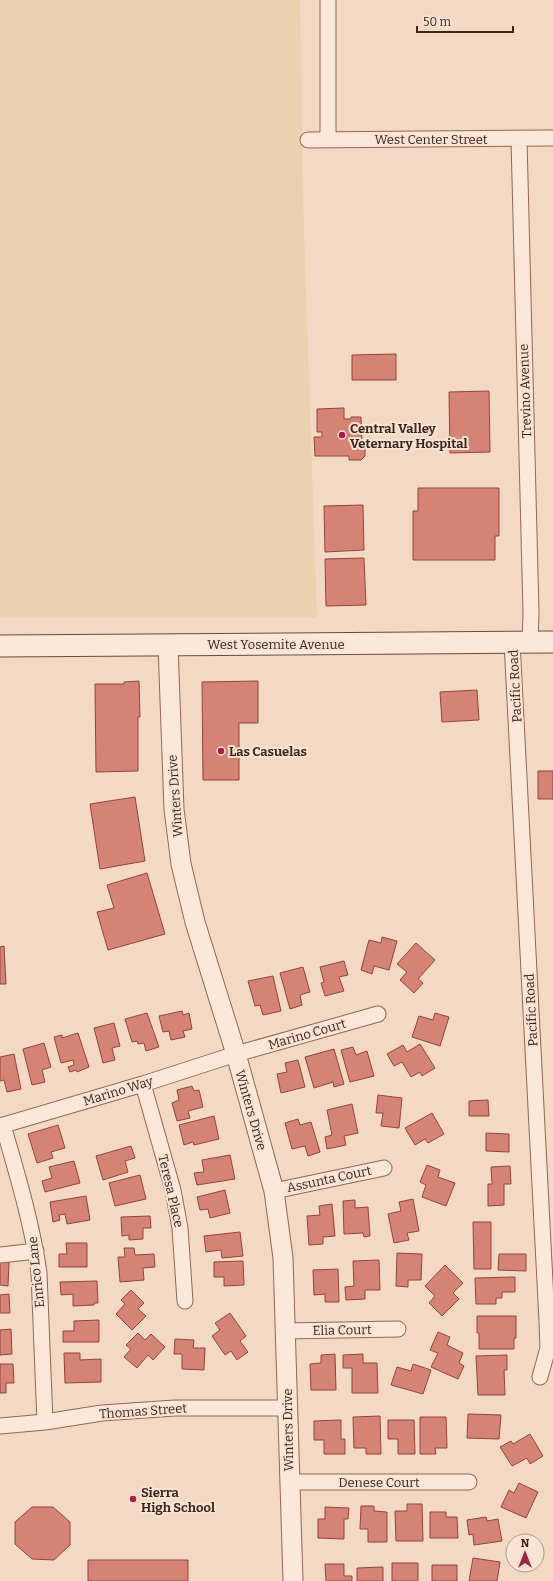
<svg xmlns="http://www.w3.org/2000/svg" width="553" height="1581" viewBox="0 0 553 1581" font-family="Bitter,serif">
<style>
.farmland{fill:#ead1b0}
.building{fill:#d58375;stroke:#92453a}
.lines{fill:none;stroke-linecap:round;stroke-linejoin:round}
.minor-casing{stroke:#906657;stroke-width:17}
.tertiary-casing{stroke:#906657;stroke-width:21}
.secondary-casing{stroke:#72473b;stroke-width:23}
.minor{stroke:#fce8d8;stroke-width:15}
.tertiary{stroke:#fce8d8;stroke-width:19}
.secondary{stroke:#fce8d8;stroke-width:21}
.poi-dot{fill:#a62046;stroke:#f9e4d4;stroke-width:1.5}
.labels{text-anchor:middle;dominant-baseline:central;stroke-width:4;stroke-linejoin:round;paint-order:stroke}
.street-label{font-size:13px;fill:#3e241d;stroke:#f9e4d4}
.poi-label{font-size:13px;font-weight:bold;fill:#3e241d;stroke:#f9e4d4;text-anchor:start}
</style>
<rect width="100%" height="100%" fill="#f3d8c3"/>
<path class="farmland" d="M0,0H300L303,201L317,618H0Z"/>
<path class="building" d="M396,354V380H352V355Z
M489,391L490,452L450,453L449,392Z
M344,408V419H351V417H361L362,444H365V456L361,460H349V456H315L314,437H322V432H317V409Z
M418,488H499V536H495V560H413V511H418Z
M363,505L364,550L325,552L324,506Z
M364,558L366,605L326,606L325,559Z
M139,681L140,717H138V771L96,772L95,684H124V682Z
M258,681V723H239V780H203L202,682Z
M477,690L479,720L442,722L440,692Z
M538,771H553V799H538Z
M135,797L145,861L100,869L90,804Z
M147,873L165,934L108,950L97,912L114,908L107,885Z
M382,937L397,941L389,970L374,966L372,974L361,970L369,940L381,943Z
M416,943L435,960L418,979L423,983L414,993L400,980L407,972L397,964Z
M4,946L6,984H0V947Z
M344,961L348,975L339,977L344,991L325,996L321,983L324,982L320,967Z
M303,967L310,992L300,995L302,1005L290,1009L280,973Z
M273,976L281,1011L263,1015L260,1005L255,1006L248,981Z
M182,1011L183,1015L189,1013L192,1029L183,1031L185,1037L171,1040L169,1031L163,1032L159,1016Z
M147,1013L159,1047L146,1051L144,1043L138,1044L137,1041L132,1042L125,1019Z
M435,1013L449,1017L440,1046L412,1037L419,1016L433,1020Z
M114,1023L120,1046L112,1048L115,1060L103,1063L94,1028Z
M78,1033L89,1067L77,1072L76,1070L70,1072L68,1067L74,1065L73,1060L61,1063L54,1037L62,1035V1038Z
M44,1043L51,1067L42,1070L45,1082L32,1085L23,1049Z
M420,1044L435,1068L422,1076L420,1072L411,1077L402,1062L394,1066L387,1054L403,1045L407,1052Z
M353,1047L356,1055L367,1051L374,1076L350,1082L341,1050Z
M334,1049L344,1084L334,1087L333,1082L314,1088L305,1057Z
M14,1054L21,1089L7,1092L4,1080L0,1081V1057Z
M298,1060L305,1087L281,1093L277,1074L287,1072L285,1063Z
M192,1086L194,1091L199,1090L203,1107L188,1111L190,1118L177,1121L172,1103L179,1100L177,1090Z
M378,1095L402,1098L399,1128L381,1126L383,1113H376Z
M488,1100L489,1116H469V1101Z
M352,1104L358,1133L344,1136L346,1145L327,1149L325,1137L332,1135L327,1110Z
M432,1113L444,1134L428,1143L425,1139L415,1145L405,1128Z
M214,1116L219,1139L194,1145L193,1142L184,1145L179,1125Z
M298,1119L300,1125L311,1122L320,1152L308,1156L305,1146L292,1149L285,1123Z
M58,1125L65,1148L51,1152L53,1158L37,1163L28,1134Z
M486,1133L509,1134V1152L486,1151Z
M131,1146L135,1158L125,1161L128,1172L103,1180L96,1156Z
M230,1155L235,1179L197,1185L194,1173L204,1172L202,1160Z
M74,1161L80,1183L45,1192L42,1181L52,1178L49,1167Z
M427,1165L440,1170L438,1177L455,1183L446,1206L422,1197L426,1185L420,1182Z
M510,1166L511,1184H504V1205L488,1206V1184H492L491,1167Z
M140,1175L146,1199L115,1206L109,1183Z
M225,1190L230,1213L210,1218L208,1209L200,1210L197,1197Z
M86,1196L90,1220L67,1224L65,1214L59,1215L60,1220L53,1222L50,1202Z
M413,1199L419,1231L407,1233L409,1240L394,1243L388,1214L401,1211L399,1202Z
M355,1200V1208L368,1207L370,1236L364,1237L363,1233L344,1234L343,1201Z
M332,1204L335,1236L323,1237V1244L309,1245L307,1216L320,1215L319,1206Z
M150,1216L151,1228H143V1239L129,1240V1235L122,1236L121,1217Z
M473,1222H491V1269H474Z
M240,1232L243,1256L222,1258L221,1250L206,1252L204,1236Z
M66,1243H87V1267H59V1254H67Z
M124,1248H134L135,1255L154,1254L155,1267L143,1268L144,1280L120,1282L118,1257H125Z
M397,1253L422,1254L421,1280H408V1287L396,1286Z
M499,1254H526V1271L498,1270Z
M379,1260L380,1290H365V1299L346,1300L345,1287L354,1286L353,1261Z
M0,1261L9,1262L8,1286L0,1285Z
M243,1261L244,1285L224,1286V1277H214V1262Z
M445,1265L463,1283L453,1293L459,1299L442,1316L429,1303L435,1296L425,1286Z
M338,1269L339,1302H325V1294L314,1295L313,1270Z
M515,1277V1292H502V1298H496V1304H476L475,1278Z
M97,1281L98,1303H94V1305L73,1306V1294L61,1295L60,1282Z
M131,1290L144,1303L138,1309L146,1316L132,1330L116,1314L125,1304L121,1300Z
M9,1294L10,1313H0V1295Z
M230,1313L246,1336L240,1341L248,1352L237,1360L231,1351L225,1355L212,1336L220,1330L215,1323Z
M477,1316H516V1338H514V1349H479V1333H477Z
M99,1320V1342H63V1331H74V1321Z
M11,1329L12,1354L0,1355V1330Z
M438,1332L450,1337L447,1345L463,1353L459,1363L464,1366L458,1379L431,1367L438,1353L430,1350Z
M138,1333L145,1340L151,1334L165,1347L153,1360L148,1355L137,1368L124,1357L131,1349L126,1345Z
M175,1339L194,1340L193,1348H205L204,1370L182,1369V1354H174Z
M64,1353H80V1360L101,1359V1382L65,1383Z
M335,1354L336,1390H311L310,1364L321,1363V1355Z
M363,1354V1363H377L378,1393H352V1368H343V1355Z
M507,1355V1370H504L505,1395H478L476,1356Z
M0,1364H13L14,1383H6V1393H0Z
M413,1364L431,1370L423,1394L391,1385L397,1367L411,1371Z
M468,1414L501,1415L499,1439L467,1438Z
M380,1416L381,1454H366V1448H354L353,1417Z
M420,1417H446L447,1448H435L436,1454H420Z
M341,1420V1439H345V1454H324V1440H314V1421Z
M388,1420H414L415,1454H398V1439H388Z
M530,1434L543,1456L530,1464L527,1458L512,1466L500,1447L511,1441L513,1444Z
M519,1483L538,1492L526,1518L501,1507L509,1490L514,1493Z
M407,1504H422L423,1541H396L395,1511H407Z
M361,1506H374V1511L387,1512V1542H368V1529H360Z
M32,1507H53L70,1522V1545L54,1560L32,1559L15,1544V1522Z
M325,1507L349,1508L348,1519H344V1539L318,1538V1519H325Z
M430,1512H446V1517H457L458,1538H430Z
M486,1517L487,1521L498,1519L502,1541L474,1545L473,1534L469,1535L467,1520Z
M473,1558L500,1562L497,1581H469Z
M88,1560H188V1581H88Z
M392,1563H418V1581H392Z
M325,1564H344V1576H352V1581H326Z
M432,1565H457V1581H432Z
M383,1567V1581H357V1568Z"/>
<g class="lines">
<defs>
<path id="minor" d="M328,0V140
M519,139L531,613L530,642
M308,140L553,138
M512,642L547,1321L548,1348L540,1377
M143,1084L173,1190L180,1228L185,1301
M3,1125C17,1174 32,1223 39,1273L45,1422
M0,1126L143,1084L236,1054L378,1014
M274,1191L384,1168
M0,1255L36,1251
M285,1331L398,1329
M0,1426L45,1422L102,1413L175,1408H287
M289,1482H469"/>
<path id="tertiary" d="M168,645L174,809L181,864L195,922L236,1054L274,1191L283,1258L293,1581"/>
<path id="secondary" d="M0,646L553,642"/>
</defs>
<use href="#minor" class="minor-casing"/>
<use href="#tertiary" class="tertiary-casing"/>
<use href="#secondary" class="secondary-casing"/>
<use href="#minor" class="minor"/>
<use href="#tertiary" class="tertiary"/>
<use href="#secondary" class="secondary"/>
</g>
<g class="poi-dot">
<circle cx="342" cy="435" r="4"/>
<circle cx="221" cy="751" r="4"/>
<circle cx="133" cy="1499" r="4"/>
</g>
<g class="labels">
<g class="street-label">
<text x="431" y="139">West Center Street</text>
<text transform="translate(525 391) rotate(-92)">Trevino Avenue</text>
<text x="276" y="644">West Yosemite Avenue</text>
<text transform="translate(515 686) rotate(-93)">Pacific Road</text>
<text transform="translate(175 796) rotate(-94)">Winters Drive</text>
<text transform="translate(531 1010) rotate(-93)">Pacific Road</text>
<text transform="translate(307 1034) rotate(-16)">Marino Court</text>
<text transform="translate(118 1091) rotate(-17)">Marino Way</text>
<text transform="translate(251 1110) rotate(74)">Winters Drive</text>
<text transform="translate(329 1179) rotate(-12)">Assunta Court</text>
<text transform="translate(171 1191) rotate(77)">Teresa Place</text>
<text transform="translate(36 1272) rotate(-96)">Enrico Lane</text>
<text transform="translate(342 1330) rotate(-1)">Elia Court</text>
<text transform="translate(143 1411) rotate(-4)">Thomas Street</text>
<text transform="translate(288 1430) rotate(-91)">Winters Drive</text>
<text x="379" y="1482">Denese Court</text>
</g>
<g class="poi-label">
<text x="350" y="428">Central Valley<tspan x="350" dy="15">Veternary Hospital</tspan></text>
<text x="229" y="751">Las Casuelas</text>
<text x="141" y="1492">Sierra<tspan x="141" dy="15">High School</tspan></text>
</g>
</g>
<g transform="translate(525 1553)"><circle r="19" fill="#f9e4d4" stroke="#ae978b"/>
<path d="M0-3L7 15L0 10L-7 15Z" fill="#a62046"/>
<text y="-6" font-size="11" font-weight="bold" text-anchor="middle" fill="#3e241d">N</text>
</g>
<path d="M417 26v6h96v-6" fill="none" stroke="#3e241d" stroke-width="2"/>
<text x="423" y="26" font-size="12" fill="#3e241d" stroke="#f9e4d4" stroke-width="3" paint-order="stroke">50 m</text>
</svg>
